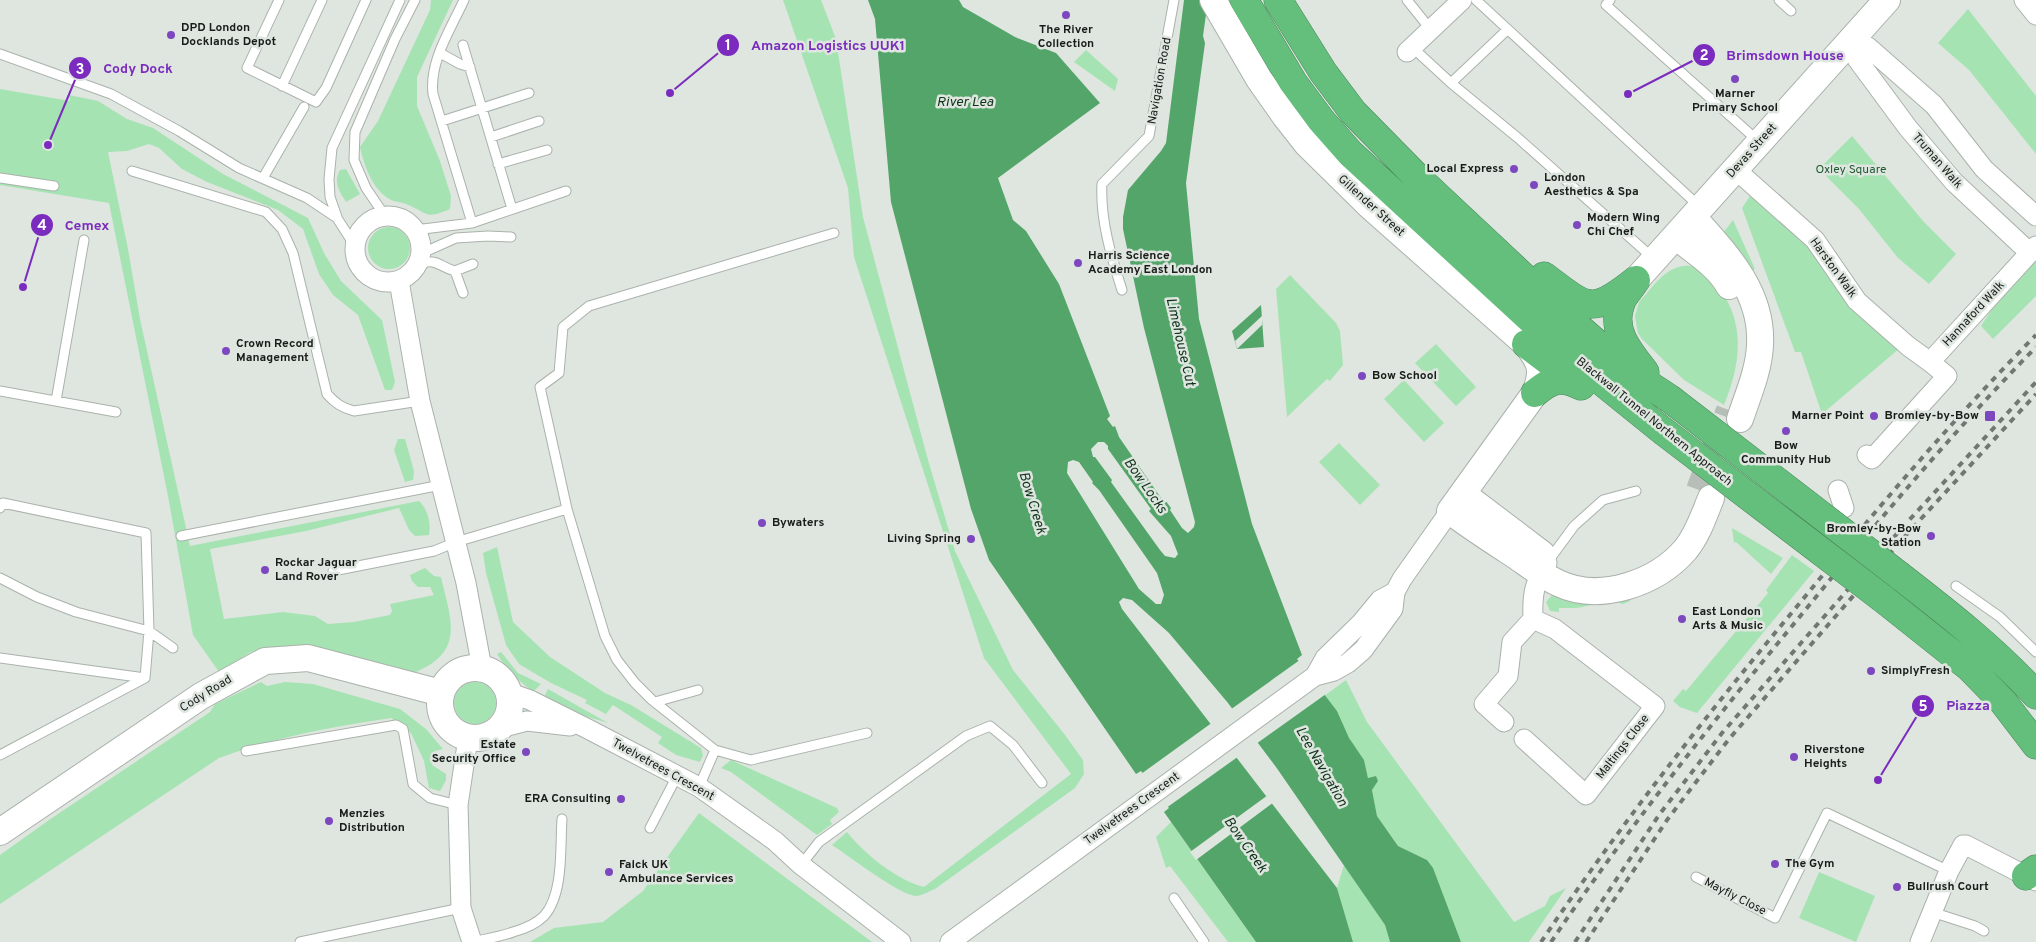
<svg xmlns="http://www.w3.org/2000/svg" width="2036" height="942" viewBox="0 0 2036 942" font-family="Overpass,sans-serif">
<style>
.green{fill:#a6e3b3}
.water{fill:#54a56a;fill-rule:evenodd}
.pier{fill:#dee6df}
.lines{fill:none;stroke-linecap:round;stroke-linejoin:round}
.secondary-tunnel{stroke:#b7beb7;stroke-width:26;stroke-dasharray:26 13;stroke-linecap:butt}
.lane-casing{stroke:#aab2ab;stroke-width:11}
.street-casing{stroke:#aab2ab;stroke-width:21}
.secondary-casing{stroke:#aab2ab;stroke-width:28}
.highway-casing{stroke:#4a8559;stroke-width:29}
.lane{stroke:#fff;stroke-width:9}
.street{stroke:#fff;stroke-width:19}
.secondary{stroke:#fff;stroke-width:26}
.highway{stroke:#64be7c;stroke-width:28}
.rail{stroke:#727772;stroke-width:4;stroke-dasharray:6 6;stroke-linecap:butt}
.highway-bridge-casing{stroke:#4a8559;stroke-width:29;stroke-linecap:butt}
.highway-bridge{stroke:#64be7c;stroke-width:28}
.poi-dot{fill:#7c47bf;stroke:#dee6df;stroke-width:2}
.labels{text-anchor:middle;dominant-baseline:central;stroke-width:5;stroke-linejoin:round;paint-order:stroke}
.poi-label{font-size:12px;font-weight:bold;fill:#191c19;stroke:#dee6df;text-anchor:start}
.street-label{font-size:12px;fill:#191c19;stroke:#dee6df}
.park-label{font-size:12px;fill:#215a32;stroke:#dee6df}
.water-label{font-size:14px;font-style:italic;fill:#10331b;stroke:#dee6df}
.leader{fill:none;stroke:#7b2cbf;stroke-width:2}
.callout-dot{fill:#7b2cbf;stroke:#dee6df;stroke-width:2}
.mark-label{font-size:15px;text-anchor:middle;font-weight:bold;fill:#fff}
.callout-label{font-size:14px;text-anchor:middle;font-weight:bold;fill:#7b2cbf;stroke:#dee6df;stroke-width:5;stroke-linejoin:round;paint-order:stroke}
</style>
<rect width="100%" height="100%" fill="#dee6df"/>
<path class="green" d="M431,0H453L417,77V106L440,161L451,196L450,209C425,220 428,213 406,204C401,202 396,202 391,200C372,190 364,165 360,147L378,121L430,10Z
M783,0H821L836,39L863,217L928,460L955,551L1013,670L1065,735L1083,760L1084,774L1075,788L935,889C930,891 923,895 917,896C900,896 848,855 832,845L847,832C865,854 896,880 924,887L1071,774L984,658L854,257L848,188Z
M1968,9L2036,96V154L1969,70L1938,43Z
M1086,50L1118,79L1115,91L1074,62Z
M0,89L70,101L69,95L98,101L127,119L153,128L223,174L308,218L324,253L341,281L382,320L395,382L392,390H385L358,315L333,295L319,274L303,229L278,210L207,182L182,169L159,148L149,144L127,151L108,152L128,249L140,319L190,546L419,501C428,510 431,522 429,535L415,536L409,530L399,508L306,531L210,549L224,619L283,612L315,616L328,624L354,622L390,615L392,611L390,604L434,595L430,587H418L412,581L410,575L425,568L434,576L441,577C451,620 465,651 416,672L415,675L281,647L251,652L219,672L193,635L168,496L109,203L0,185Z
M1852,136L1924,222L1956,254L1929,284L1898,258L1859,209L1819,169Z
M346,169L360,194L346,202C339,191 333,182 340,170Z
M1750,196L1810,247L1900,348L1822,414L1801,352H1795L1742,208Z
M1733,220L1755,269L1750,272L1723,233Z
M368 248a21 21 0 1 1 42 0a21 21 0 1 1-42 0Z
M2036,261V296L1993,339L1981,326L1992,309Z
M1694,263C1704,273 1717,285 1725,297C1746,332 1738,371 1724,405L1684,380L1642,339L1638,333L1635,316L1639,302C1655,285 1667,263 1692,266Z
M1290,275L1336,323L1340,331L1343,365L1330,381L1327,379L1287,417L1276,289Z
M1436,344L1476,387L1456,406L1415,363Z
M1404,380L1444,423L1424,442L1384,399Z
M398,439H405L414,471L413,480L405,482L394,450Z
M1339,443L1380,485L1360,505L1319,462Z
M1732,528L1783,558L1771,574L1736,542L1734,543Z
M497,547L513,622L550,657L605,693L631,705L701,748L703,755L700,762L676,755L658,743L662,737L613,705L606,714L585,703L587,700L551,683L519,664L506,645L486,573L483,553Z
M1792,555L1814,571L1697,713L1680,707L1673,701L1683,689L1686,691L1768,593L1766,590Z
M1552,595L1629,598L1630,601L1623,604C1605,597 1593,606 1575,608C1570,608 1564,608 1559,608V612L1550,611L1546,602Z
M501,652L518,673L541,684L533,692L510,673L497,654Z
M1346,680L1367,722L1514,922L1545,906L1550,896L1566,888L1529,942H1461L1427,860L1398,846L1377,816L1372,790L1378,781L1376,777L1368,778L1364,760L1348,738L1337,711L1324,696Z
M454 703a21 21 0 1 1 42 0a21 21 0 1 1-42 0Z
M261,682L267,686L285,682L313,684L400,709L426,729L443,749L435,751L432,765L446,774V780L440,791L429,788L424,761L411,733L391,718C332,727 275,737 219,758L0,904V855L49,820L210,712L215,704Z
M548,689L608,723L562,709L543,699Z
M731,760L837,808L839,812L830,820L832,824L817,835L731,772L721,768Z
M699,813L872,942H530L554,928L603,922L643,891Z
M1171,822L1256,942H1228L1170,866L1166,868L1156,837Z
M1344,865L1385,925L1390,942H1353L1337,888Z
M1819,872L1875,896L1856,942L1799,918Z"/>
<path class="water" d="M868,0H959L963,7L1015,37L1056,53L1100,103L998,178L1013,220L1026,231L1059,284L1110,416L1107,419L1113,427L1115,426L1119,437L1163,501L1165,500L1171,508L1170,510L1182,528L1188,533L1194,527L1195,522L1144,328L1123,229V217L1128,190L1161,151L1166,143L1184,0H1208L1203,36L1205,43L1186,183L1199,319L1252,524L1302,655L1297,659L1337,711L1349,738L1364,760L1368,778L1376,776L1378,781L1372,790L1377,816L1398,846L1427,860L1433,868L1461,942H1390L1385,925L1276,767L1228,703L1169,633L1132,600L1123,598L1119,602L1122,609L1337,888L1353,942H1256L1164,812L1169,808L1141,771L1136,774L989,560L971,509L891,202L875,19ZM1098,442H1104L1108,446V449L1151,509L1149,511L1171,536L1178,554L1175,558L1165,556L1160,550L1111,482L1112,480L1095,457H1093L1091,449ZM1073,460L1079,462L1093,482L1092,483L1099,490L1157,573L1164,595L1161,604H1156L1139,589L1067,473L1068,462Z
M1261,305L1264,347L1237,349L1232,331Z"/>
<path class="pier" d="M1262,316V325L1237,349L1235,341Z
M1304,657L1301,659L1326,694L1256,744L1230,710Z
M1213,722L1239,756L1162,811L1166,808L1141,774Z
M1268,795L1274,802L1196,860L1190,852Z"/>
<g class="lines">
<path class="secondary-tunnel" d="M1699,490L1729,410"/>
<defs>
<path id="lane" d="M279,0L247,68L316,102L326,88L366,0
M464,0C451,29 429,61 433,94L472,223
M1407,0L1431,30
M1476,0L1700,207
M1610,0L1606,5L1757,140
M1779,0L1791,11
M463,45L512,209
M1412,47L1451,83L1518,138L1653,258
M440,53L460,64L470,67
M0,54L111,94L179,131L239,168L307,198L337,218L355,246
M1451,83L1507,30
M282,86L322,0
M442,121L529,93
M491,137L539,121
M498,164L547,150
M132,171L266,212L282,229L293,253L327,394C335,403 342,408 354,411L420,401
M0,178L54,186
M263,178L304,107
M385,216L366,188L354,160L355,132L395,39L415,0
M337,217L330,197L329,179L332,148L400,0
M415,230L472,223L566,191
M834,233L589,306L563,327L559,373L540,387L567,509L605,636L617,660L635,683L652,700L715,750L751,760L867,733
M420,254L456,238L488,236L511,237
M417,264C439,258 437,266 455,271L463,293
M455,271L473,264
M1122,290C1111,256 1100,219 1102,184L1149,136L1174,0
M0,391L116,412
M56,401L84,240
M0,508L3,503L146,533L149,631L145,678
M181,536L441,485
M1549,560L1574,526L1603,500L1636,491
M333,571L434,551L456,542L567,509
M0,578L37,597L76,612L149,631L173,648
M1956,586L2000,617L2036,652
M0,658L145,678
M655,702L698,690
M246,751L396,725L403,729L413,784L430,798L458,805
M0,755L145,678
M699,787L715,750
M650,828L677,776
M801,865L819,842L966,736L990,726L1013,745L1042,783
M1696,877L1775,918L1827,813L1949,871
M1174,898L1204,942
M1932,912L1975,926L1984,931
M300,942L461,908
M472,942C485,939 500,937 513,932C524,929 536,924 544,916C564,894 560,847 562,819"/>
<path id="street" d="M2024,0L2036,15
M1868,47L1934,105L1984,169L2036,216
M1407,52L1462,0
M1857,59L1908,128L1954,182L2030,253
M1735,169L1815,240L1857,301L1908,346L1930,362L2036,246
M355 249a33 33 0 1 1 66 0a33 33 0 1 1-66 0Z
M399,281L420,401L466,583L482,668
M1867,455L1872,459L1947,376L1930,362
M1838,490L1844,508
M1315,676L1325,658L1361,623L1380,600L1395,592
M510,693L530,700L588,729L699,787L775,841L801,865L901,942
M1504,722L1484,704L1508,676L1512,642L1533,619C1532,595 1534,583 1547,563
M500,728L527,721L570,726
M468,738L458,805L461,908L472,942
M1524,739L1586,795L1655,706L1555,629L1533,619
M950,942L1315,676L1334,671L1348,663L1363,650L1393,609L1395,592L1402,579L1450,511
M1920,942L1949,871L1963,845H1966L2036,881"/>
<path id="secondary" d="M1213,0L1259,79L1285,116L1307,144L1370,206L1526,344C1541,362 1544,371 1535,393L1450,511C1471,527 1493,541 1516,556C1529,565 1543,576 1558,583C1600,603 1657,583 1686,549C1698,534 1704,515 1711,498
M1693,217C1726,254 1763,292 1760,345C1759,370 1748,395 1740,419
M1676,236C1694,252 1717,264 1729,286
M1636,280L1887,0
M1463,494L1542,554
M440 703a35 35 0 1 1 70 0a35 35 0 1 1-70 0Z
M0,832L201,696L265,661L308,658L441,693"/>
<path id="highway" d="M1244,0L1293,82L1321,120L1351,154L1575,360L1663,431
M1278,0L1323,72L1353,112L1418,178L1561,312L1628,371L1669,398
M1544,276C1588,309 1591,316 1636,280
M1634,283C1630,289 1623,296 1621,303C1610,330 1629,352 1645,372
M1526,344L1579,384
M1535,393C1552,379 1561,376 1581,386
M1900,576C1949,614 1994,649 2036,695
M1882,598L1970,668L2004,703L2036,745
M2026,876L2036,869"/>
</defs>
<use href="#lane" class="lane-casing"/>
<use href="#street" class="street-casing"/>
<use href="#secondary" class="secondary-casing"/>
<use href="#highway" class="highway-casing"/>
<use href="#lane" class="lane"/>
<use href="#street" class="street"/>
<use href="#secondary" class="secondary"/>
<use href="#highway" class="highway"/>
<path class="rail" d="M1541,942C1621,824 1708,713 1799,604C1875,511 1952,420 2036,335
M1551,942C1628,828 1714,720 1802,614C1877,522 1953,432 2036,347
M1575,942L1659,815L1722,733L1901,529L2036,382
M1586,942L1667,820L1729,739L1907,534L2036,394"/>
<defs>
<path id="highway-bridge" d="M1669,398L1900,576
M1663,431L1882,598"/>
</defs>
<use href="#highway-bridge" class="highway-bridge-casing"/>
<use href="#highway-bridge" class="highway-bridge"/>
</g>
<g class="poi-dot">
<circle cx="1066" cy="15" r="5"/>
<circle cx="171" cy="35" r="5"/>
<circle cx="1735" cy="79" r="5"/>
<circle cx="1514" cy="169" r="5"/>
<circle cx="1534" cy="185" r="5"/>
<circle cx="1577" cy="225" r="5"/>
<circle cx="1078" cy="263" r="5"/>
<circle cx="226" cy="351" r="5"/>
<circle cx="1362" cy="376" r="5"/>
<circle cx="1874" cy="416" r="5"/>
<rect x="1984" y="410" width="12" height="12" rx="2.5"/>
<circle cx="1786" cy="431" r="5"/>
<circle cx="762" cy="523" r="5"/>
<circle cx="1931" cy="536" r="5"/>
<circle cx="971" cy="539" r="5"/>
<circle cx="265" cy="570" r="5"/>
<circle cx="1682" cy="619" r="5"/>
<circle cx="1871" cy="671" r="5"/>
<circle cx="526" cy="752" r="5"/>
<circle cx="1794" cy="757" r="5"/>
<circle cx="621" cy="799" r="5"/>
<circle cx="329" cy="821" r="5"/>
<circle cx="1775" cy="864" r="5"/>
<circle cx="609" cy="872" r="5"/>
<circle cx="1897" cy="887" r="5"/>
</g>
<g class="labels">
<g class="poi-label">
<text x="181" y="28">DPD London<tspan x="181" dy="14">Docklands Depot</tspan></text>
<text x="1066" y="30" text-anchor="middle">The River<tspan x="1066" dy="14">Collection</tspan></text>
<text x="1735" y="94" text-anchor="middle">Marner<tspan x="1735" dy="14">Primary School</tspan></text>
<text x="1504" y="169" text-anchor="end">Local Express</text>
<text x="1544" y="178">London<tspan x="1544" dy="14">Aesthetics &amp; Spa</tspan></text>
<text x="1587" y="218">Modern Wing<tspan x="1587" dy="14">Chi Chef</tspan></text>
<text x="1088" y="256">Harris Science<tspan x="1088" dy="14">Academy East London</tspan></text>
<text x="236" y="344">Crown Record<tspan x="236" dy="14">Management</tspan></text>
<text x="1372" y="376">Bow School</text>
<text x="1864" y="416" text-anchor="end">Marner Point</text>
<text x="1979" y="416" text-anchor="end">Bromley-by-Bow</text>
<text x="1786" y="446" text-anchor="middle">Bow<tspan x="1786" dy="14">Community Hub</tspan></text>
<text x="772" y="523">Bywaters</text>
<text x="1921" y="529" text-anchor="end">Bromley-by-Bow<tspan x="1921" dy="14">Station</tspan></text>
<text x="961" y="539" text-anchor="end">Living Spring</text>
<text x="275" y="563">Rockar Jaguar<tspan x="275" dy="14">Land Rover</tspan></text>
<text x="1692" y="612">East London<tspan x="1692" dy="14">Arts &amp; Music</tspan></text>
<text x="1881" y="671">SimplyFresh</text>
<text x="516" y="745" text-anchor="end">Estate<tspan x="516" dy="14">Security Office</tspan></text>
<text x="1804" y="750">Riverstone<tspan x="1804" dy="14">Heights</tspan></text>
<text x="611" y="799" text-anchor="end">ERA Consulting</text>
<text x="339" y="814">Menzies<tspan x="339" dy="14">Distribution</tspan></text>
<text x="1785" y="864">The Gym</text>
<text x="619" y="865">Falck UK<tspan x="619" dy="14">Ambulance Services</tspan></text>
<text x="1907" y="887">Bullrush Court</text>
</g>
<g class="street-label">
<text transform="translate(1160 81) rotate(-80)">Navigation Road</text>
<text transform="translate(1752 151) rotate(-48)">Devas Street</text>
<text transform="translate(1937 161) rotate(49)">Truman Walk</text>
<text transform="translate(1371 206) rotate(42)">Gillender Street</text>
<text transform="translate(1833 268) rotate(54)">Harston Walk</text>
<text transform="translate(1974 314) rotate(-47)">Hannaford Walk</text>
<text transform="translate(1654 422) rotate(39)">Blackwall Tunnel Northern Approach</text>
<text transform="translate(206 694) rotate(-32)">Cody Road</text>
<text transform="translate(1623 747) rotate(-52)">Maltings Close</text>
<text transform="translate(663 770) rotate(29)">Twelvetrees Crescent</text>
<text transform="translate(1132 809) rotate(-36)">Twelvetrees Crescent</text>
<text transform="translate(1735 897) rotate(27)">Mayfly Close</text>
</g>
<g class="park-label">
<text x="1851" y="170">Oxley Square</text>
</g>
<g class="water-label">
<text x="965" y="102">River Lea</text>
<text transform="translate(1180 342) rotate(77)">Limehouse Cut</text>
<text transform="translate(1145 486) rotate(55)">Bow Locks</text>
<text transform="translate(1032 503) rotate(73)">Bow Creek</text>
<text transform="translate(1321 767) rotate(60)">Lee Navigation</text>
<text transform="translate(1245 845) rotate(55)">Bow Creek</text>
</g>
</g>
<path class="leader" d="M670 93L728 45M1628 94L1704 55M48 145L80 68M23 287L42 225M1878 780L1923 706"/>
<g class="callout-dot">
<circle cx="670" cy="93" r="5"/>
<circle cx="1628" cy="94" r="5"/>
<circle cx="48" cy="145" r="5"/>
<circle cx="23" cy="287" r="5"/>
<circle cx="1878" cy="780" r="5"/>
<circle cx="728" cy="45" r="12"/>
<circle cx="1704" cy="55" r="12"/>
<circle cx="80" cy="68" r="12"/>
<circle cx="42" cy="225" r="12"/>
<circle cx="1923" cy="706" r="12"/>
</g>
<g class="mark-label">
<text x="728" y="50">1</text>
<text x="1704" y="60">2</text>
<text x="80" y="74">3</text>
<text x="42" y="230">4</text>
<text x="1923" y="711">5</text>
</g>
<g class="callout-label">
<text x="828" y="50">Amazon Logistics UUK1</text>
<text x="1785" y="60">Brimsdown House</text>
<text x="138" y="73">Cody Dock</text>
<text x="87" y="230">Cemex</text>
<text x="1968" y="710">Piazza</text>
</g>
</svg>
